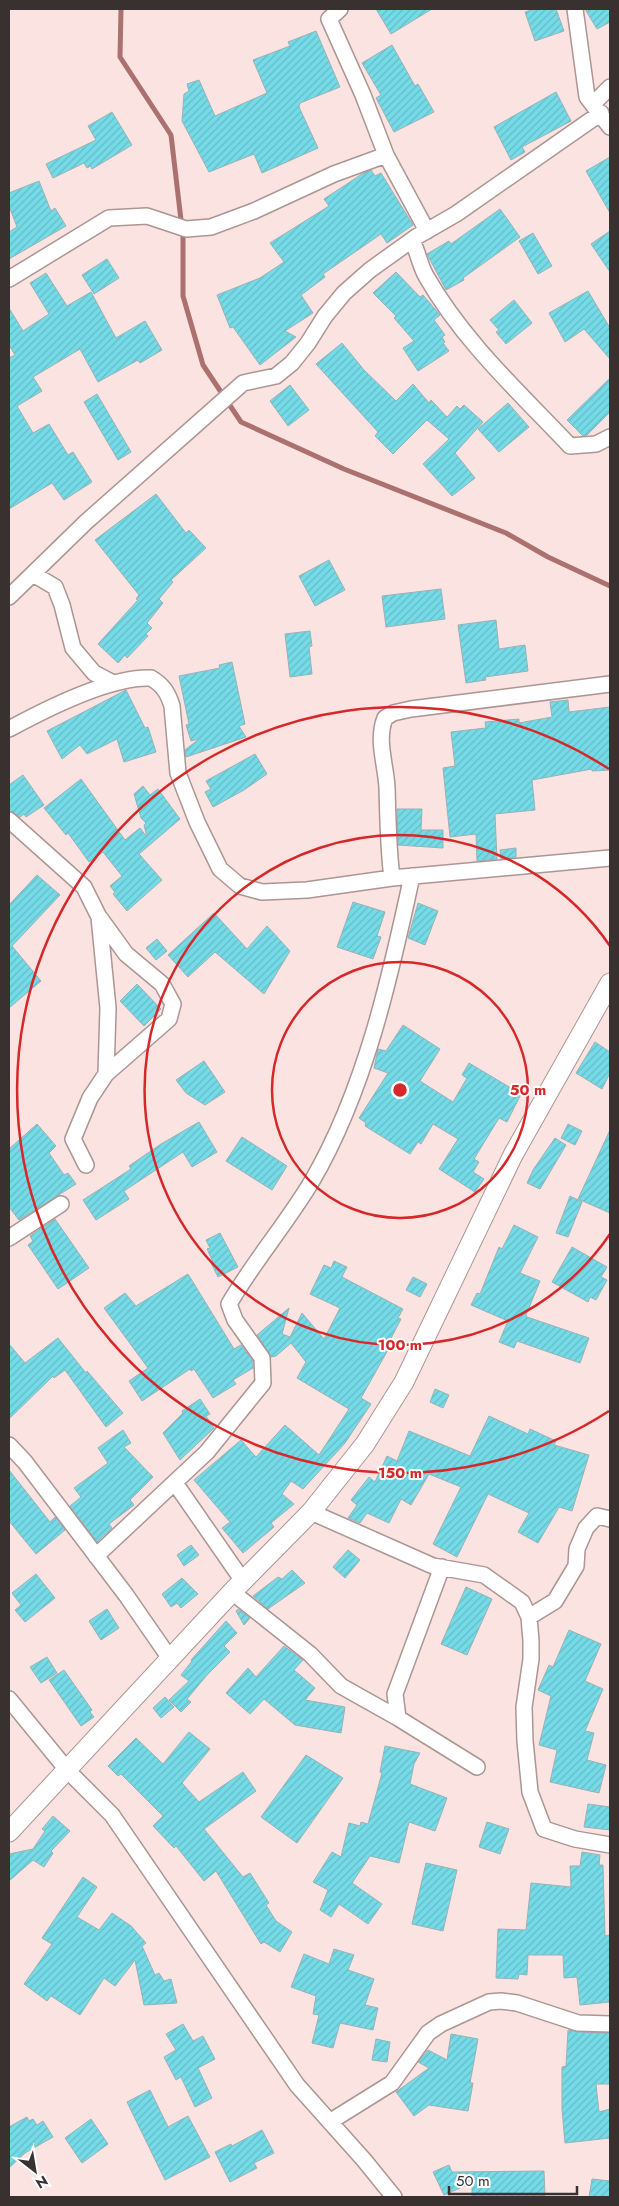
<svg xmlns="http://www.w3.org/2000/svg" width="619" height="2206" viewBox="0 0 619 2206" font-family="Jost,sans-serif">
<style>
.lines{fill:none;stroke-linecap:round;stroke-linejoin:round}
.stream{stroke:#ab716f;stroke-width:5}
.building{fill:url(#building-hatch);stroke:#9ab1b4}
.minor-casing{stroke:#ab9694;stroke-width:18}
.tertiary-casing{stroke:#ab9694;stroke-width:21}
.minor{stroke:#fff;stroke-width:15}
.tertiary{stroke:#fff;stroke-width:19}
.ring{fill:none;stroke:#d62828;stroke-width:2.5}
.centre{fill:#d62828;stroke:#fff;stroke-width:2.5}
.ring-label{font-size:15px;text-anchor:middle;font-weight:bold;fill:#d62828;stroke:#fff;stroke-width:4;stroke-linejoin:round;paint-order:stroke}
</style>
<defs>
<pattern id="building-hatch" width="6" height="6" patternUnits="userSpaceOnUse" patternTransform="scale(1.25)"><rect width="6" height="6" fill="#74dbe7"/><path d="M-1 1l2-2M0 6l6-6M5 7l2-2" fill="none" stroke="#65bcc6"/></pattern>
</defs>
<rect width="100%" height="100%" fill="#fbe3e2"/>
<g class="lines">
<path class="stream" d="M121,9L120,57L171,135L183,237V296L203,365L241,422L344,469L506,533L548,557L610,586"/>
</g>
<path class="building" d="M376,9H432L391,34Z
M535,9H556L564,31L535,41L525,12Z
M585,9H610V22L597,29Z
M316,31L340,87L300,103L299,107L318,148L262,173L254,154L209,172L182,121L184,94L189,91L187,84L199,80L215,116L267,93L253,60L290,46L288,42Z
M392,45L415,86L418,84L434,112L394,132L376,98L381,95L362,63Z
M556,92L571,121L522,147L525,152L511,160L494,127Z
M112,112L132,145L92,169L91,166L87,168L84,163L53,178L46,164L96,140L88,126Z
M610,157V213L586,171Z
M371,170L375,176L381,173L413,225L387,243L381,234L323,274L325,277L301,295L313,313L285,331L296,337L260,365L233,327L230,328L217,295L260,278L284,262L270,243L329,206L324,199L362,174Z
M39,181L51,211L55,208L66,226L9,259V232L17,227L9,206V193Z
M500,209L520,237L463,278L464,280L446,290L427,254L449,241L451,244Z
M610,231V272L591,244Z
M533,233L552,266L538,274L519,241Z
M107,259L119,278L94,294L82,275Z
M396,272L420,297L423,295L440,315L434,320L445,335L442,337L445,342L443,343L449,351L418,371L403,348L414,341L394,318L396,316L373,293Z
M46,273L67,306L91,292L116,338L145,321L162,350L140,363L138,360L98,382L80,349L33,377L42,391L17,406L33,433L49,424L68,455L73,452L92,482L64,500L52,483L9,509V358L15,355L9,345V308L23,331L49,314L30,283Z
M588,291L610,328V359L584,329L565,342L549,313Z
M514,300L532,323L506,344L496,332L499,330L490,320Z
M342,343L364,370L396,401L413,384L429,403L431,400L447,417L457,406L460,409L464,405L483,422L455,453L475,478L452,496L423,464L449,439L427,420L393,454L375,436L378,432L316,364Z
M610,378V412L587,435L583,436L567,420Z
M290,385L309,410L288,426L270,401Z
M97,394L131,452L118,460L84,402Z
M508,403L529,427L499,452L478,429Z
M156,494L186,533L189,530L206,548L171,580L173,582L159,599L163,603L147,623L152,628L146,634L148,636L127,658L125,655L118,663L98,644L138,600L136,599L139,595L95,540Z
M329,560L345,590L315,606L299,576Z
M441,589L445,619L386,627L382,596Z
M496,620L499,649L525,645L528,671L485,677L486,680L466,683L458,625Z
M310,631L312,646L309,647L312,674L290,677L285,634Z
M232,662L245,724L239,726L246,737L186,757L185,750L199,739L191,741L186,725L189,724L179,676L220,668L219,665Z
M126,690L145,728L148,727L156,752L124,762L117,739L87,754L80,745L62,759L47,731Z
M568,700L569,712L610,707V770L592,771V769L532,780L535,810L495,814L497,859L477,861L476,834L450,837L443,768L455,766L451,732L486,728L485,722L519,719V723L552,717L550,702Z
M255,754L267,774L244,790L213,807L205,792L211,789L206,781Z
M23,775L44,805L26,817L24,814L20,817L9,811V785Z
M81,779L125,840L140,828L147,837L144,825L146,823L141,818L134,794L143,786L150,795L158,789L180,819L139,854L162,880L127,911L113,894L115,892L110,886L122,876L103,852L89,862L68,833L66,835L44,808Z
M397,809H422L421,830H443V848L398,845Z
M516,848V857L501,859L500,850Z
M37,875L60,895L12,946L41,981L9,1008V905Z
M353,902L385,912L377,936L381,937L373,959L337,947Z
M418,903L438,911L425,945L408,938Z
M214,913L247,949L267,926L290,951L264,994L215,952L188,977L168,955Z
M157,939L167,951L156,960L146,948Z
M137,984L161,1009L144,1026L120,1001Z
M403,1025L440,1049L420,1081L453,1102L467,1078L462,1075L469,1063L521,1094L507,1122L499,1118L474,1159L479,1162L473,1172L484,1179L475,1192L439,1169L458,1139L433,1124L421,1144L418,1142L410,1154L365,1126L366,1123L359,1118L388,1073L374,1068L378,1049L386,1051Z
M595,1042L610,1052V1073L602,1089L576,1073Z
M204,1061L225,1092L205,1105L186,1093L176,1080Z
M199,1122L217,1152L192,1167L183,1152L124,1191L129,1199L96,1220L83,1200L131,1169L129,1166L161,1144Z
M37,1124L56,1146L49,1153L64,1175L68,1173L76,1184L19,1220L9,1207V1149Z
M568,1124L582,1131L575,1145L561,1138Z
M610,1130V1213L578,1199Z
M242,1137L287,1166L272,1190L226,1161Z
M555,1138L566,1145L540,1189L527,1183L533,1170Z
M570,1196L582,1202L568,1237L556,1233Z
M55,1219L89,1268L58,1289L28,1245L33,1241L30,1236Z
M514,1225L538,1237L520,1273L540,1281L526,1315L527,1317L589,1338L580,1363L517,1341L514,1348L499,1342L508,1321L471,1305L477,1293L480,1294L499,1247L502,1249Z
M220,1233L238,1267L218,1277L211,1263L213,1262L207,1249L210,1248L206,1240Z
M572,1247L607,1267L601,1277L607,1280L596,1300L590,1297L588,1302L552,1282Z
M334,1261L347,1267L342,1277L403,1309L398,1318L401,1319L387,1346L389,1348L361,1398L371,1404L345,1443L303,1489L291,1481L282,1494L294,1504L271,1523L274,1527L243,1553L222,1528L230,1522L194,1480L241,1440L256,1457L285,1425L319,1455L349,1409L297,1378L306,1362L291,1343L276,1356L271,1357L257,1335L289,1308L282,1334L290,1337L302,1313L324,1339L340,1308L310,1294L324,1265L331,1268Z
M188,1274L234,1349L241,1345L253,1361V1368L233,1380L236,1384L213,1398L194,1369L191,1371L190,1369L142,1401L129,1381L148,1368L104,1308L125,1293L136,1306Z
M413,1277L427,1284L420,1297L406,1290Z
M58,1338L86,1373L87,1371L123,1413L106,1427L65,1370L54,1378L53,1376L9,1419V1344L25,1363Z
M435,1389L449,1395L443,1408L430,1402Z
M200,1399L210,1414L206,1416L214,1428L180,1460L163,1433L183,1413L182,1411Z
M489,1416L528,1434L530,1429L556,1441L554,1445L589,1455L572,1511L559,1507L538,1543L518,1532L529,1513L488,1494L457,1557L433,1544L461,1487L429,1474L411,1505L401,1499L389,1523L367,1513L360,1523L348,1518L357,1505L351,1500L369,1477L375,1482L387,1456L397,1461L409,1431L470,1456Z
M123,1430L131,1443L124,1447L153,1477L130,1500L134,1505L109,1524L112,1528L97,1542L70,1506L81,1497L74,1488L108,1463L98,1448Z
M9,1470L50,1522L55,1517L65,1530L36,1554L9,1521Z
M191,1545L199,1555L184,1566L177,1555Z
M348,1550L360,1560L345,1578L333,1567Z
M292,1570L305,1583L268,1609L253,1596L278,1577L282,1579Z
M36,1574L55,1598L25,1622L15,1610L21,1605L12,1593Z
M182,1578L198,1594L181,1608L177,1603L171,1607L162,1594Z
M466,1587L492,1599L467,1655L441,1644Z
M107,1609L119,1628L101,1640L89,1621Z
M238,1609L250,1618L244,1625L236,1611Z
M226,1621L237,1633L224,1646L230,1652L207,1675L187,1699L191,1702L181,1712L169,1700L189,1681L181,1675L192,1661L191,1660Z
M569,1630L601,1644L585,1681L603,1689L585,1731L594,1733L587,1760L606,1765L599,1793L550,1782L557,1750L539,1745L551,1696L538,1690L549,1665L553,1667Z
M284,1646L303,1660L294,1670L315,1688L305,1700L345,1707L341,1733L295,1725L264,1699L250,1714L226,1693L248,1668L256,1677Z
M47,1657L57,1673L41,1683L30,1667Z
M64,1670L92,1710L90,1712L94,1717L81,1726L49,1680Z
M165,1697L174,1707L161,1718L153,1708Z
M189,1732L210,1749L182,1783L199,1802L243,1772L256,1791L204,1829L243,1877L250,1873L269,1903L266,1905L276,1921L292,1932L280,1952L264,1942L261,1944L216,1871L204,1881L176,1846L174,1848L153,1826L163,1816L121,1774L118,1776L108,1766L136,1738L163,1764Z
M385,1746L420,1753L414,1764L410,1784L447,1798L435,1831L409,1822L399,1863L370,1856L352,1883L382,1904L368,1924L339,1904L331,1917L320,1910L328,1890L313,1882L332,1852L341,1857L349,1823L360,1826L361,1822L368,1824L382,1773L380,1772Z
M306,1755L343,1778L297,1843L261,1817Z
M588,1804L610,1807V1830L584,1827Z
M53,1816L70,1831L51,1851L53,1853L44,1867L33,1860L9,1881V1854L33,1849L45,1831L42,1829Z
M487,1822L509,1829L500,1854L479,1847Z
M582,1852L600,1855L599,1865H603L605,1936L610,1935V2002L580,2005L577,1977L564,1978L563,1955H528L527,1975L519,1974L518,1979L496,1978L498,1929L526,1930L531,1883L571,1887L570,1866H580Z
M426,1863L457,1870L443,1931L412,1924Z
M83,1877L97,1887L77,1917L99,1930L112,1913L131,1926L146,1943L142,1946L155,1975L159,1973L164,1981L171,1979L177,2003L144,2005L135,1960L115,1986L104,1978L80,2015L51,1996L47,2001L24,1984L52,1944L42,1938Z
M334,1949L354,1955L348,1970L374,1979L365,2005L378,2008L373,2030L340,2023L333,2048L312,2043L319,2015L313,2014L316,1996L291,1987L304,1954L329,1964Z
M183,2024L193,2041L203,2036L215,2059L198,2068L212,2098L195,2107L181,2077L176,2080L164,2057L176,2050L166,2034Z
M568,2030L578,2032L610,2033V2084H596L599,2112L610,2109V2138L565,2143L562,2109V2067L566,2066Z
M451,2034L478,2039L470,2083H473L468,2111L429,2105L414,2116L396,2092L429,2068L418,2062L428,2050L447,2060Z
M376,2039L390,2042L387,2062L372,2060Z
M150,2090L168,2127L188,2116L210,2157L165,2180L127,2102Z
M27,2117L29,2121L33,2119L37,2125L43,2121L53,2137L25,2153L9,2168V2127Z
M91,2119L108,2144L82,2163L65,2138Z
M262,2130L274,2153L254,2163L257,2168L230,2182L215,2152L231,2144L232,2146Z
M449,2165L452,2172L544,2171L545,2196L472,2197V2183L444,2195L433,2172Z
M592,2179L610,2181V2197H589Z"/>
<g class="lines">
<defs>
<path id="minor" d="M340,9L329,19L363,95L386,155L427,231
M575,9L587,97L610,127
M593,104L610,87
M412,240C418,252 420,266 426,276C463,341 519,392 570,446L596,444L610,437
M9,279L109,218L147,216L186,229L211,227L254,211L334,174L386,155
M33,574L55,587L62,605L73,648L94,673L113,683
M9,597L86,522L243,383L276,376L292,363L308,343L325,316L344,293L370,270L416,237L456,214L601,113
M610,684L411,709L393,713L385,718C376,740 386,765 387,788C388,818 388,847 392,878L610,858
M9,729C44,710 111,676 151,678C163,685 168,693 172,706L178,773L197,822L220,869L240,886L262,892L307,890L392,878
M9,820L84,887L99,917L108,1008L106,1074L90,1098L73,1139L86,1165
M100,918L126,954L162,984L173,1004L169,1019L106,1074
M9,1238L61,1204
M9,1445L25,1462L126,1595L171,1660
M175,1483L243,1581
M311,1512L433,1566L484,1575L522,1602L529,1617L531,1641V1659L524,1707L525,1741L530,1792L544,1829L575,1839L610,1845
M96,1556L207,1452L263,1383L262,1358L235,1320L229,1304C254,1261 287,1223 312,1181C365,1090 390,978 412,876
M232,1592L310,1654L341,1686L398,1718L477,1767
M529,1617L555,1601L576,1566L577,1549L586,1528L597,1516L610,1519
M9,1699L68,1771L112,1815L297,2085L364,2160L394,2197
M398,1718L395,1694L442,1567
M331,2121L392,2083L428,2033L441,2024L489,2002L501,2001L517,2003L578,2023L610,2024"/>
<path id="tertiary" d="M9,1832L232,1592L311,1512L365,1444L404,1382L513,1155L610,983"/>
</defs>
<use href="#minor" class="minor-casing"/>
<use href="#tertiary" class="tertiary-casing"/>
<use href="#minor" class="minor"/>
<use href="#tertiary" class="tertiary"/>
</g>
<g class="ring">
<circle cx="400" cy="1090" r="128"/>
<path d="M610 1234A255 255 0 1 1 610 946"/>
<path d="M609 1411A383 383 0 1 1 609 769"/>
</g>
<circle cx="400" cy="1090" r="8" class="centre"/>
<g class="ring-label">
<text x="528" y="1095">50 m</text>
<text x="400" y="1350">100 m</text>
<text x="400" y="1478">150 m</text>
</g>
<rect width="619" height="2206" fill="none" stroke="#393030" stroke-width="20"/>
<g transform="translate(35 2171) rotate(149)" stroke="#ffffff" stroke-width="4" paint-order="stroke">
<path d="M0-4L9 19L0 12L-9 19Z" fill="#393030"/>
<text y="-8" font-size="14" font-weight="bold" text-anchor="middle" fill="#393030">N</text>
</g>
<path d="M449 2186v8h128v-8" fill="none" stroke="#393030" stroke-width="2.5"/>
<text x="456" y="2186" font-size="15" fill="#393030" stroke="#ffffff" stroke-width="4" paint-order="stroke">50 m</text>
</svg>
